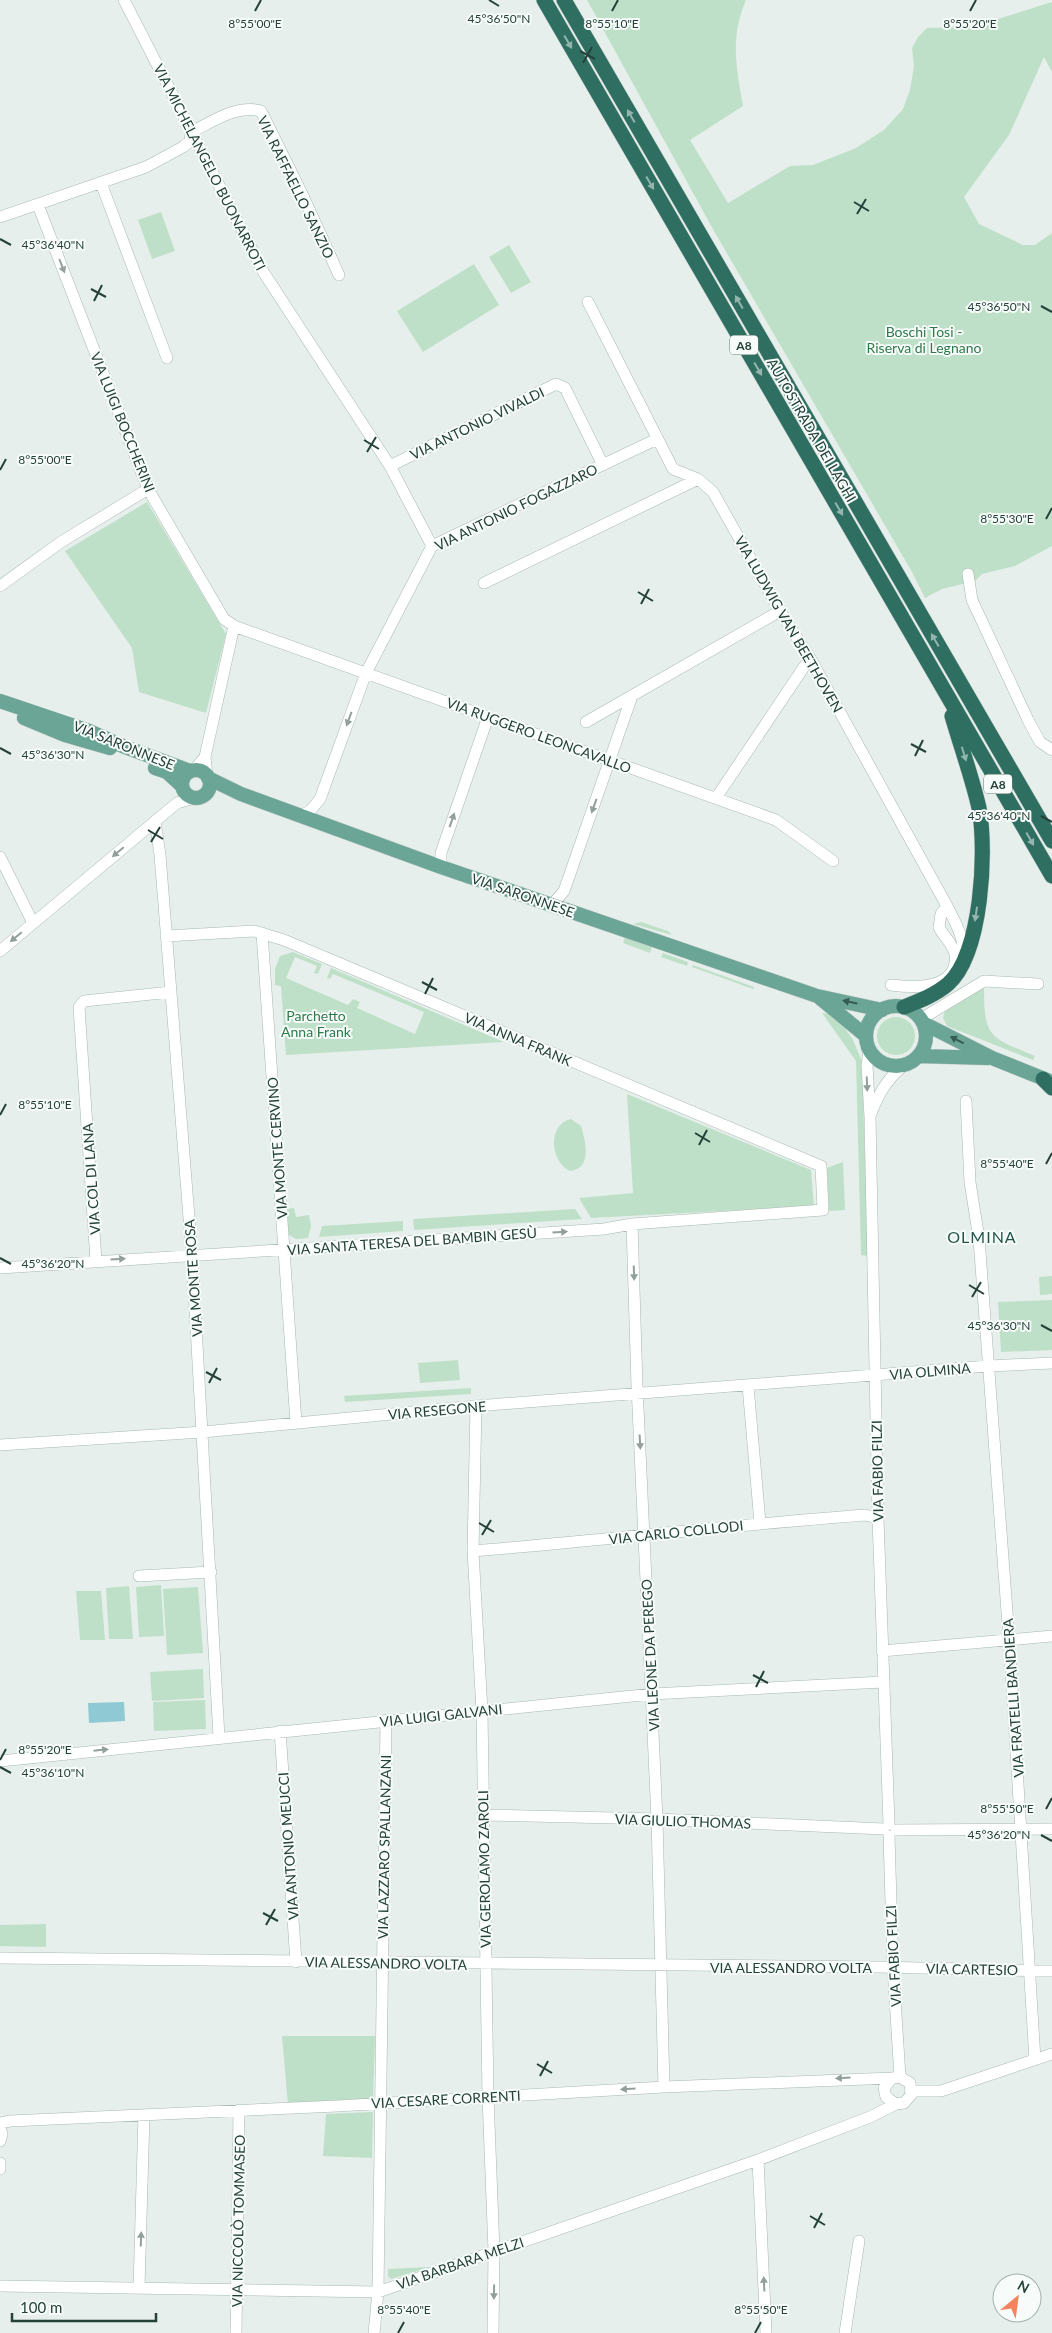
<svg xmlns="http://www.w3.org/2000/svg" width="1052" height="2333" viewBox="0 0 1052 2333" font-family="Lato,sans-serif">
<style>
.green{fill:#bfe0c8}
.water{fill:#8ec9d4}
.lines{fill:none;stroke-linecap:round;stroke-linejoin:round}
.minor-casing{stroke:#a8b8b2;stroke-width:12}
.major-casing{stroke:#c2cac8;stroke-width:15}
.highway-casing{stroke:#c2cac8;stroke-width:16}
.minor{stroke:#fff;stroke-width:11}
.major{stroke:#6aa596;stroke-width:14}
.highway{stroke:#2f6f62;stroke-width:15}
.oneway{fill:#93b5ae}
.oneway2{fill:#92a09c}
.oneway3{fill:#365b51}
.ticks{fill:none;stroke:#24423a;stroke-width:2}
.labels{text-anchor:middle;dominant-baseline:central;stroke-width:4;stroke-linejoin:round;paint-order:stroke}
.shield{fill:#f7fbf9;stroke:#637a73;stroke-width:1}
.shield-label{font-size:12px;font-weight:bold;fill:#24423a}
.street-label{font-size:14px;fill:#24423a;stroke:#f7fbf9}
.park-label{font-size:14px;fill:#2d7a4b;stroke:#f7fbf9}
.quarter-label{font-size:16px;letter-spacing:1px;fill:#1f5548;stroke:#f7fbf9}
.ticks-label{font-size:12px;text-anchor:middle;fill:#24423a;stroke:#f7fbf9;stroke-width:4;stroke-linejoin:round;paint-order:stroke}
</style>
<rect width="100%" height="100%" fill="#e6efeb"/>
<path class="green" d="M587,0H746C730,38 736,66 743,106L690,140L728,203L790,166L813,165L856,148L884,130L903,109L910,90L914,66L912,48L918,37L927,28L972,27L1052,2V72L1044,57L1009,135L964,197L979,224L1023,245H1035L1052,233V546L1015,566L982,574L975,581L942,589L925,598L912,572L714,231Z
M161,212L175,251L152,259L138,220Z
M509,245L531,282L511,293L489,257Z
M474,264L499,305L423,352L397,311Z
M147,502L226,634L206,713L139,692L132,648L65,551Z
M641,922L668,931L672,935L633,924Z
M625,937L652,947L650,953L623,943Z
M293,952L322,964L318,974L314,973L317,966L295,957L286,978L348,1005L353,999L360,1002L357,1008L415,1034L424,1012L333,974L330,979L327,978L331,968L504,1042L286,1055L281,986L275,985V969L280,956Z
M663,953L688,962L687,966L661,957Z
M693,965L754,987L753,989L692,967Z
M984,987C984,1039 990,1037 1035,1056L1033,1060L947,1026L943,1018L945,1010Z
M822,1013L835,1015L852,1038L862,1061L868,1256L861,1255L856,1061Z
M877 1036a19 19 0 1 1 38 0a19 19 0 1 1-38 0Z
M627,1094L811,1170L814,1206L591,1218L579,1198L633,1193Z
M571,1119L581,1126C586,1142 592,1169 570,1171C550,1162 547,1124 571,1119Z
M843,1162L845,1210L829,1211L827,1168Z
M294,1208L296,1217L309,1215L311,1226L308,1238L296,1239L287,1234L285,1209Z
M575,1209L582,1219L414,1230L413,1219Z
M403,1221V1231L319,1237L322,1226Z
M1052,1276V1294L1040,1295L1039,1277Z
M1052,1300V1350L1001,1352L998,1302Z
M458,1360L460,1380L420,1383L418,1363Z
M471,1388V1394L345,1402L344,1396Z
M161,1585L164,1636L139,1637L136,1587Z
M129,1586L133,1639H109L106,1588Z
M198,1587L203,1653L167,1655L163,1589Z
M76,1591H101L105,1640H80Z
M203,1669L204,1698L152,1701L150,1672Z
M205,1700L206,1729L154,1731L153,1702Z
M46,1924V1947L0,1946V1925Z
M282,2036H375L373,2101L288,2105Z
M373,2112L372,2158L323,2156L326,2114Z
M431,2267L391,2279L388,2276V2269Z"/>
<path class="water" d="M124,1702L125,1721L89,1723L88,1703Z"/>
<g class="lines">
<defs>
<path id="minor" d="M124,0L264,273L390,466L432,546
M101,183L167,358
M38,205L148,489L224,619L234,626L776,820L833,861
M0,217L146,167L183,147L190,141L191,132C212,122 237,104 261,111L304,198L339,275
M588,302L673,469L698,479L713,492L780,611L810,658L947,906C955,922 966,940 963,958
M390,466L556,384L565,388L603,465
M968,574L972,600L1028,720L1040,742L1052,750
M484,583L698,479
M0,586L61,542L148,489
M586,722L780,611
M205,757L234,626
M194,770L205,757L207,775
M716,798L810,658
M300,816L310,811L320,799L366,673L432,546L657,439
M155,821L160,855L192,1255L219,1737
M0,857L33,923
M441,867V853L488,717
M552,905L564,891L632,696
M262,933L296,1423
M0,951L177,803L194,798
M891,985C913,988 960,990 955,954C953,944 943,936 939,927L941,914L947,906
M921,1019L984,981L1038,984
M869,1051L867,1066L870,1117L878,1518L889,1824
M966,1101L970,1182L979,1239L1009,1638L1035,2060
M870,1116C878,1095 886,1080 903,1066
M632,1224L637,1386L657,1819L664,2087
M96,1261L79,1007L84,1001L171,992
M0,1268L604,1229L632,1224L823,1210L821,1166L284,940L254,931L166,936
M748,1386L760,1523
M476,1406L473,1551L482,1711L488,2097L494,2251L493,2333
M0,1445L203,1432L476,1406L989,1366L1052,1363
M473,1551C604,1540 734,1525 865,1515L878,1518
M139,1576L211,1572
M882,1651L1052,1636
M280,1731L296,1962
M0,1761L652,1694L883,1682
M483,1815L657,1819L884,1829
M896,1830L1052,1829
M889,1836L893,1967L900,2077
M0,1958L878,1967L1052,1971
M912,2091H941L1052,2054
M0,2123L10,2121L337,2106L664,2087L892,2078
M0,2128L2,2134L0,2141
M758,2160L766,2333
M0,2163V2169
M0,2286L378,2292L758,2160L870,2117L896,2104L904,2103L911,2095L910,2083L900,2077L892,2078L884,2088L886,2097L896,2104
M139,2288L144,2115
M236,2333L239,2110
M374,2333L378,2292L386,1720
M845,2333L859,2241"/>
<path id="major" d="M0,701L89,731L125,747L190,771
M24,718L65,735L110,748
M155,768L167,772L181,785
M182 784a14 14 0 1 1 28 0a14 14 0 1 1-28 0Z
M208,778L241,794L441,867L817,996L882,1010
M820,998L866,1036
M866 1036a30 30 0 1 1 60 0a30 30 0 1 1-60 0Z
M923,1023L992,1058L1052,1082
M919,1056L988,1058"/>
<path id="highway" d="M544,0L1052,876
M564,0L1052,841
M904,1007C919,1001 935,995 948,984C982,954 987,851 979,808C972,777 961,747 952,716
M1043,1079L1052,1088"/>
</defs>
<use href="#minor" class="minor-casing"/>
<use href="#major" class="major-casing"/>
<use href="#highway" class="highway-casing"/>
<use href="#minor" class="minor"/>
<use href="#major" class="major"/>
<use href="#highway" class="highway"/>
</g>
<defs><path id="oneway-solid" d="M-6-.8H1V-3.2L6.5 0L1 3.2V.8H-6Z" transform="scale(1.25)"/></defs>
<g class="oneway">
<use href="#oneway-solid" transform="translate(568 42) rotate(60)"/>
<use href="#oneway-solid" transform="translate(631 116) rotate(-120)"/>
<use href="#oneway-solid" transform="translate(650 183) rotate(60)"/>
<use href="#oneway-solid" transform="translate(739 302) rotate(-120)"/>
<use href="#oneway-solid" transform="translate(758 369) rotate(60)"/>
<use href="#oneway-solid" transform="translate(839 509) rotate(60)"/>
<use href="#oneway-solid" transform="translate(935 640) rotate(-120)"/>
<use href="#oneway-solid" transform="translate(964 754) rotate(73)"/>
<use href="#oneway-solid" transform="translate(1030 839) rotate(60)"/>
<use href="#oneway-solid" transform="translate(976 914) rotate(98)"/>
</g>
<g class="oneway2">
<use href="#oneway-solid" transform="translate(62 266) rotate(69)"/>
<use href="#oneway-solid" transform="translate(349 719) rotate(110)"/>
<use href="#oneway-solid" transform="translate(594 806) rotate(110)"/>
<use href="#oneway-solid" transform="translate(452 820) rotate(-71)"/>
<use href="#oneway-solid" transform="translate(118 852) rotate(140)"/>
<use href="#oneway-solid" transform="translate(16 937) rotate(140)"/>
<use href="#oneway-solid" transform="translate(867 1084) rotate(88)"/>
<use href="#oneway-solid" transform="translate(560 1232) rotate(-3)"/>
<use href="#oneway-solid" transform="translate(118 1259) rotate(-3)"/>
<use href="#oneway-solid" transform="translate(634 1273) rotate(88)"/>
<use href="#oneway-solid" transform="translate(640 1442) rotate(87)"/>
<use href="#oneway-solid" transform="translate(101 1750) rotate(-6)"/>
<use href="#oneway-solid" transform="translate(843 2078) rotate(177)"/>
<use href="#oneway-solid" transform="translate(628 2089) rotate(177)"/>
<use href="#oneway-solid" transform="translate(141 2239) rotate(-88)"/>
<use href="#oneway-solid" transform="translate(764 2284) rotate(-93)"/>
<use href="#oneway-solid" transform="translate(494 2292) rotate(91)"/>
</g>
<g class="oneway3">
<use href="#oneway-solid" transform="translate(850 1002) rotate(-168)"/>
<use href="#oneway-solid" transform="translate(957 1040) rotate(-153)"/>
</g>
<path class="ticks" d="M489,0L499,6M255,11L261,0M612,11L618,0M970,11L976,0M580,51L595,59M583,63L592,47M854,202L869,211M857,214L866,199M0,239L11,245M91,289L106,297M94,301L102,285M1041,306L1052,312M364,440L379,449M367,452L376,437M0,470L6,459M1046,519L1052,508M638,592L653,601M641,604L649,589M911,744L926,752M0,748L11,754M915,756L923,740M1041,816L1052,822M148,830L163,839M151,842L160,827M422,982L437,990M425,994L433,978M0,1115L6,1104M695,1133L710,1142M699,1145L707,1130M1046,1164L1052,1153M0,1258L11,1264M969,1285L984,1294M972,1297L981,1282M1041,1325L1052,1331M206,1372L221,1380M209,1383L217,1368M479,1523L494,1532M482,1535L491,1520M753,1675L768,1683M756,1687L764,1671M0,1760L6,1749M0,1767L11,1773M1046,1809L1052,1798M1041,1835L1052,1841M263,1913L278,1921M266,1925L275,1909M537,2064L552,2073M540,2076L548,2061M810,2216L825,2225M814,2228L822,2213M398,2333L404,2322M755,2333L761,2322"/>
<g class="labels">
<g class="shield">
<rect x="730" y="335.5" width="28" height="19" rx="4"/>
<rect x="984" y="774.5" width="28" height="19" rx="4"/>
</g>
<g class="shield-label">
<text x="744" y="345">A8</text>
<text x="998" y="784">A8</text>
</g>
<g class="street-label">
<text transform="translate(210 167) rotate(63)">VIA MICHELANGELO BUONARROTI</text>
<text transform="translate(296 187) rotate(64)">VIA RAFFAELLO SANZIO</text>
<text transform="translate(123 422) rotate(68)">VIA LUIGI BOCCHERINI</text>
<text transform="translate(477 423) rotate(-26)">VIA ANTONIO VIVALDI</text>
<text transform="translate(812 430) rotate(60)">AUTOSTRADA DEI LAGHI</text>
<text transform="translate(516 507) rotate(-26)">VIA ANTONIO FOGAZZARO</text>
<text transform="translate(789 624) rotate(60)">VIA LUDWIG VAN BEETHOVEN</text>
<text transform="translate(539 735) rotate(20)">VIA RUGGERO LEONCAVALLO</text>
<text transform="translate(124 745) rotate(22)">VIA SARONNESE</text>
<text transform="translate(523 895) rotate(19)">VIA SARONNESE</text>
<text transform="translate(518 1039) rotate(23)">VIA ANNA FRANK</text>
<text transform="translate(277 1148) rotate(-94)">VIA MONTE CERVINO</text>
<text transform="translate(91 1179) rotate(-94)">VIA COL DI LANA</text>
<text transform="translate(412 1241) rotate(-4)">VIA SANTA TERESA DEL BAMBIN GESÙ</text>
<text transform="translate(193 1278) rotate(-94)">VIA MONTE ROSA</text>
<text transform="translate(930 1371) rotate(-5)">VIA OLMINA</text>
<text transform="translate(437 1410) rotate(-5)">VIA RESEGONE</text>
<text transform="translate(877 1471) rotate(-91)">VIA FABIO FILZI</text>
<text transform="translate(676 1532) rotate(-6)">VIA CARLO COLLODI</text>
<text transform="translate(650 1655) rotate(-93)">VIA LEONE DA PEREGO</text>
<text transform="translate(1013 1698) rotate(-94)">VIA FRATELLI BANDIERA</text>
<text transform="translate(441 1715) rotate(-6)">VIA LUIGI GALVANI</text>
<text transform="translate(683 1821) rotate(2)">VIA GIULIO THOMAS</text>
<text transform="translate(288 1846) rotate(-94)">VIA ANTONIO MEUCCI</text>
<text transform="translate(384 1847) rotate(-89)">VIA LAZZARO SPALLANZANI</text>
<text transform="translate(484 1869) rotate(-91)">VIA GEROLAMO ZAROLI</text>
<text transform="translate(893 1956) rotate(-93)">VIA FABIO FILZI</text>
<text transform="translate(386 1963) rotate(1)">VIA ALESSANDRO VOLTA</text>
<text x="791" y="1967">VIA ALESSANDRO VOLTA</text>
<text transform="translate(972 1969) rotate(1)">VIA CARTESIO</text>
<text transform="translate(446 2099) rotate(-3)">VIA CESARE CORRENTI</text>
<text transform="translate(238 2221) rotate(-89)">VIA NICCOLÒ TOMMASEO</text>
<text transform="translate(460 2263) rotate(-19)">VIA BARBARA MELZI</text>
</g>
<g class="park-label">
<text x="924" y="331">Boschi Tosi -<tspan x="924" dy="16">Riserva di Legnano</tspan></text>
<text x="316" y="1015">Parchetto<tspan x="316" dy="16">Anna Frank</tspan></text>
</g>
<g class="quarter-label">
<text x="982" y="1236">OLMINA</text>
</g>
</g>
<g class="ticks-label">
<text x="499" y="23">45°36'50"N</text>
<text x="255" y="28">8°55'00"E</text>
<text x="612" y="28">8°55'10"E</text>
<text x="970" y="28">8°55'20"E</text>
<text x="53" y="249">45°36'40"N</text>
<text x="999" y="311">45°36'50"N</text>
<text x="45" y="464">8°55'00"E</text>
<text x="1007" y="523">8°55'30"E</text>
<text x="53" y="759">45°36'30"N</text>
<text x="999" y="820">45°36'40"N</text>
<text x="45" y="1109">8°55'10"E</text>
<text x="1007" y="1168">8°55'40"E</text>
<text x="53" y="1268">45°36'20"N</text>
<text x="999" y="1330">45°36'30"N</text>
<text x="45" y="1754">8°55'20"E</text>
<text x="53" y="1777">45°36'10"N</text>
<text x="1007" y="1813">8°55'50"E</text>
<text x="999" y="1839">45°36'20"N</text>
<text x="404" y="2314">8°55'40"E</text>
<text x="761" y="2314">8°55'50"E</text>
</g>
<g transform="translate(1017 2298) rotate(29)"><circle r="24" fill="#f7fbf9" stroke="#a3b1ad"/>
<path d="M0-4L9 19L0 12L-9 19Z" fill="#f4845f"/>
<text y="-8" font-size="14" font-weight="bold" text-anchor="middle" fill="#24423a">N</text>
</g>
<path d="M12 2313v8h144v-8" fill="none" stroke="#24423a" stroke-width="2.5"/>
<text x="20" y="2313" font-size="15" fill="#24423a" stroke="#f7fbf9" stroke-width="4" paint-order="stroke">100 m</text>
</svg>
